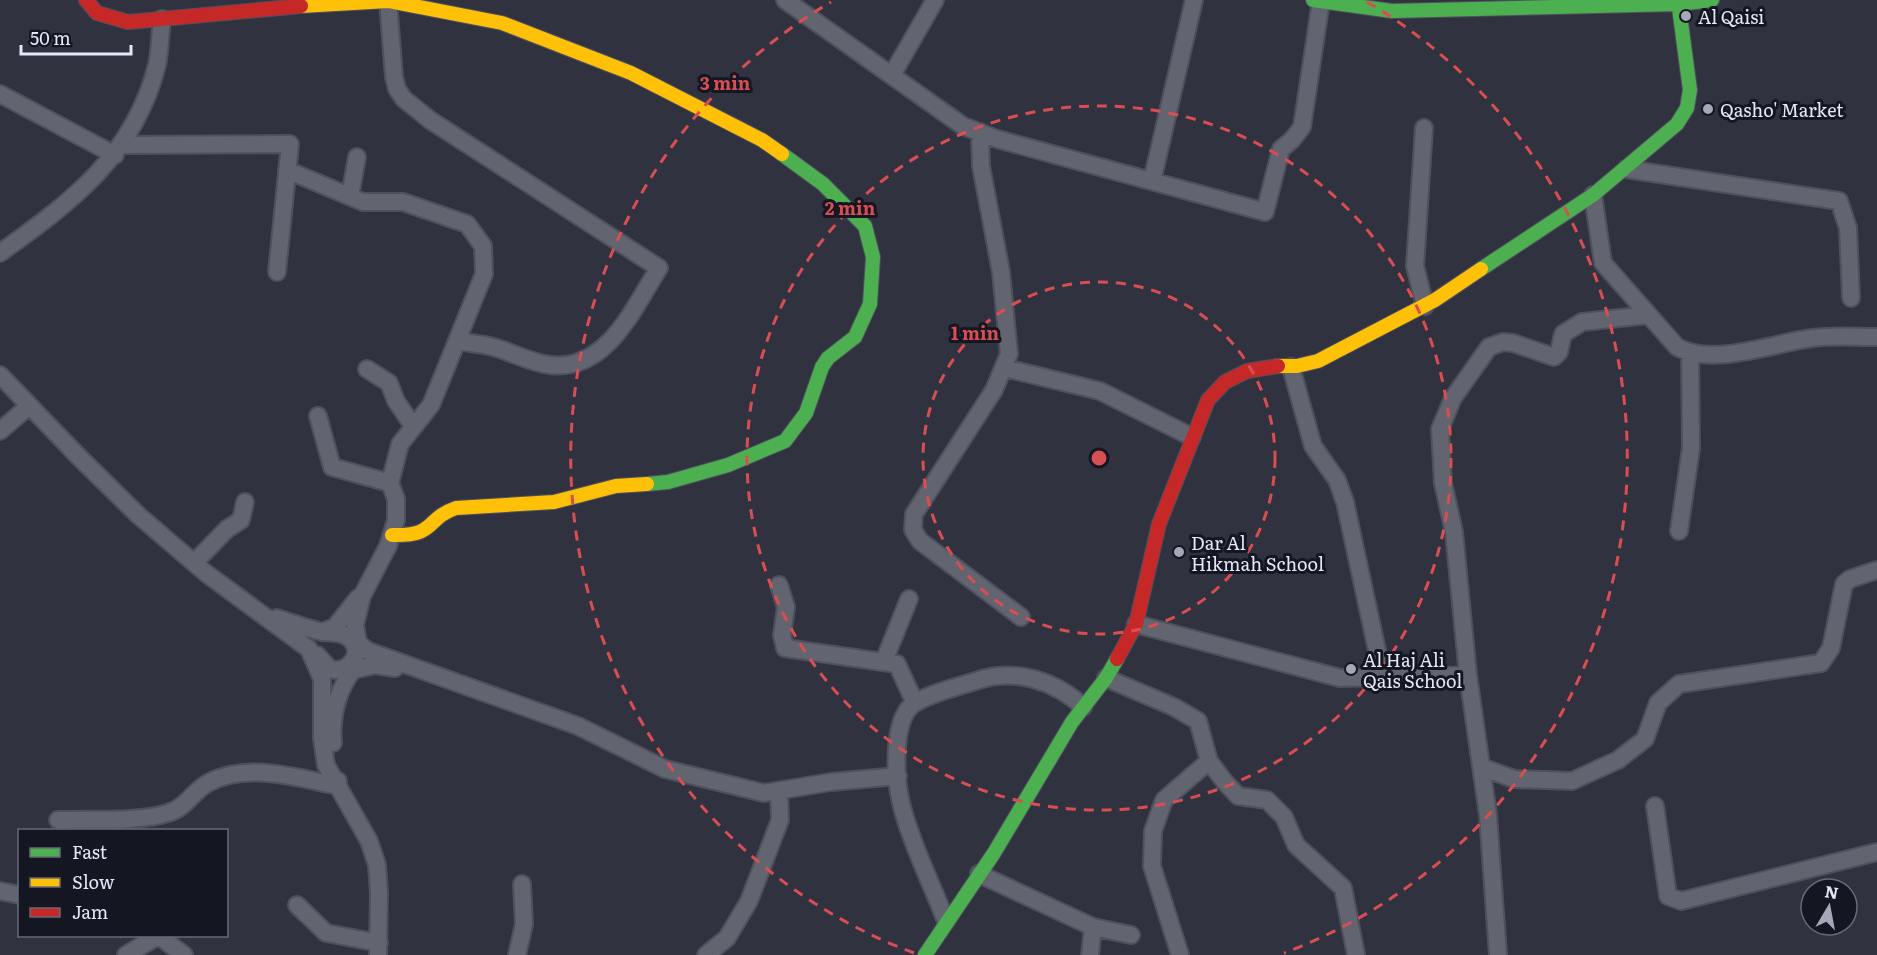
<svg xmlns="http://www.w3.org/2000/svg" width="1877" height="955" viewBox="0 0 1877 955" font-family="Literata,serif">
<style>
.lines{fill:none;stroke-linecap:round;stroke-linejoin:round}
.street-casing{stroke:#4e505d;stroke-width:20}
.fast-casing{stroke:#4e505d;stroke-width:16}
.slow-casing{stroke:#4e505d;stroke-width:16}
.jam-casing{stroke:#4e505d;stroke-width:16}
.street{stroke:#626470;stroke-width:16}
.fast{stroke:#4caf50;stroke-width:14}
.slow{stroke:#ffc107;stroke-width:14}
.jam{stroke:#c62828;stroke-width:14}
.ring{fill:none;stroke:#d94e52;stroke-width:3;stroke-dasharray:10 8}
.poi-dot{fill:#a5a8b8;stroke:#141622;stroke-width:2}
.labels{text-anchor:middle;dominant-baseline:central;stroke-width:6;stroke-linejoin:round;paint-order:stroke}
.poi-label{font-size:18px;fill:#e4e8f9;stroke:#141622;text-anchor:start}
.centre{fill:#d94e52;stroke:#141622;stroke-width:3}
.ring-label{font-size:18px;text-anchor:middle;font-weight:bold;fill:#d94e52;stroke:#141622;stroke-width:6;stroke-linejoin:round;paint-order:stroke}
</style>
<rect width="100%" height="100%" fill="#303240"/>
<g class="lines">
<defs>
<path id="street" d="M388,0L394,77L397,89L404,99L430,120L659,268C634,307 607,372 550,365C530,363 512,352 493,347C481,344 469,343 457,341
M785,0L963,126L997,139L1265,212L1281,149L1292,140L1302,127L1321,1
M892,75L935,0
M0,94L115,155
M1424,128L1415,266L1425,306
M980,132L981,166L1001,272L1009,354L994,390L914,514L913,530L920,541L1021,617
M122,145L290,144L277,272
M1626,169L1839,201L1848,228L1851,298
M287,170L363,202H403L467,224L483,246L484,274L431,405L400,444L390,483L396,499V520L388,546L362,596L355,625L358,643L368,651L578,726L665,769L764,793L831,782L898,776
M1152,181L1194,0
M1593,195L1603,263L1677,347C1713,367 1773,343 1812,338C1833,335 1856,337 1877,337
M350,196L357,157
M0,253C71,202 134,156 157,65C160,51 160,34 162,19
M1291,367L1313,446L1337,480L1345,502L1383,678
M1005,368L1100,391L1192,437
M367,369L389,383L396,401L413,426
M0,375L78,456L138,515L207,574L309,649L322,679V738L326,765L369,841L377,865L379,893L378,955
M318,416L332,467L390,483
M0,431L29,406
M1679,531L1691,448L1690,354
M194,563L227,529L241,520L245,502
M779,585L786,607L782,635L785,648L897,664L915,703
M277,618C292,623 308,629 323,632C330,633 340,632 346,636C367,648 351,675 330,669L317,655
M1136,624L1340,678L1468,675
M322,632L335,627L358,598
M884,661L909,599
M1106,678L1174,707L1198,721L1209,761L1224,781L1238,796L1267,800L1284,817L1296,845L1343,888L1356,955
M333,743C331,717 337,691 353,670L375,665L395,668
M1481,767L1514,779L1572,781L1618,760L1645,739L1658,703L1679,684L1821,663L1831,648L1844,584L1850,579L1877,570
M1655,806L1668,896L1681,901L1877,852
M58,820C89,819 141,822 168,813C186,808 193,791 208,783C247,762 298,778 338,786V781
M979,874L1093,927L1131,935
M0,891L20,895
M297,905L326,933L379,943
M946,921C932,885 907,834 900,798C895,775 893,723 911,706C925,694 961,686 979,680C1015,668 1056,681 1083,707
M159,936L184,955
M126,955L158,936
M517,955L524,924L522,884
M706,955L727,938L749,901L780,820L779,792
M1090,955L1093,927
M1180,955L1152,866L1153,831L1164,800L1209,761
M1498,955L1488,815L1468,675L1454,532L1443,483L1440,429L1453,398L1489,347L1503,342L1513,343L1554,357L1559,352L1563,334L1582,322L1648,315"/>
<path id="fast" d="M1313,0L1392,11L1678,4L1712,0
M1481,269L1593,195L1677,124L1687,108L1690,90L1678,0
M647,484L668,482L728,465L785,441L806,413L822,367L828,358L855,337L870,304L873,257L865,226L823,184L782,154
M925,955L994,853L1072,722L1106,678L1117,659"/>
<path id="slow" d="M301,6L388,1L502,23L631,73L762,140L782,154
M1278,366H1297L1318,361L1435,300L1481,269
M392,535C438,536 424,519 456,508L554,502L616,486L647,484"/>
<path id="jam" d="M86,0L97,13L128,22L301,6
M1117,659L1136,624L1159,524L1208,400L1225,382L1247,371L1278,366"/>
</defs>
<use href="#street" class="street-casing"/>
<use href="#fast" class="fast-casing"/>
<use href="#slow" class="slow-casing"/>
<use href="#jam" class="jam-casing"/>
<use href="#street" class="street"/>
<use href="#fast" class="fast"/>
<use href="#slow" class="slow"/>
<use href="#jam" class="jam"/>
</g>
<g class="ring">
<circle cx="1099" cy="458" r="176"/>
<circle cx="1099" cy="458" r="352"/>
<path d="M914 953A529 529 0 0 1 831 2M1367 2A529 529 0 0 1 1284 953"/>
</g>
<g class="poi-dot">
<circle cx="1686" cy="16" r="6"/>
<circle cx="1708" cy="109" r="6"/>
<circle cx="1179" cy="552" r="6"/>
<circle cx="1351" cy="669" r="6"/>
</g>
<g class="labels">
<g class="poi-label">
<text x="1698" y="16">Al Qaisi</text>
<text x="1720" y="109">Qasho' Market</text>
<text x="1191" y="542">Dar Al<tspan x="1191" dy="21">Hikmah School</tspan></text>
<text x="1363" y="659">Al Haj Ali<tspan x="1363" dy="21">Qais School</tspan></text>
</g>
</g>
<circle cx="1099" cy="458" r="9" class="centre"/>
<g class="ring-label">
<text x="725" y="90">3 min</text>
<text x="850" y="215">2 min</text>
<text x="975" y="340">1 min</text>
</g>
<rect x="18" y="829" width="210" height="108" fill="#141622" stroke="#676a78" stroke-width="1.5"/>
<rect x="30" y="848" width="30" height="9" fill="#4caf50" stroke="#676a78" stroke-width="1.5"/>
<text x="72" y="859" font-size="18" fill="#e4e8f9">Fast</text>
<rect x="30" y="878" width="30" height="9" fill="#ffc107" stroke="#676a78" stroke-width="1.5"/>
<text x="72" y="889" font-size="18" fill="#e4e8f9">Slow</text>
<rect x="30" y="908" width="30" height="9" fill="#c62828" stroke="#676a78" stroke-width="1.5"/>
<text x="72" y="919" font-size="18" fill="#e4e8f9">Jam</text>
<g transform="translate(1829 907) rotate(10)"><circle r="28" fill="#141622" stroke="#676a78" stroke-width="1.5"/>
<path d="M0-4.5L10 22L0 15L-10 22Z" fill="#a5a8b8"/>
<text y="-9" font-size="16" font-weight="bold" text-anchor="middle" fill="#e4e8f9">N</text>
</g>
<path d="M21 45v9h110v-9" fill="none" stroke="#e4e8f9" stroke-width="3"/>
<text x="30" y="45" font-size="18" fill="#e4e8f9" stroke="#141622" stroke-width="4.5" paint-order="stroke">50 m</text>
</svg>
